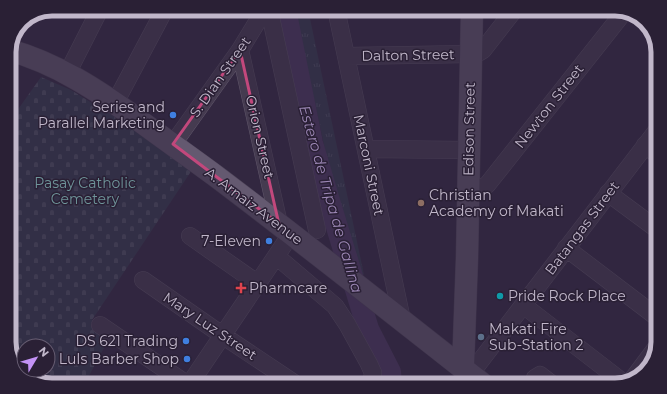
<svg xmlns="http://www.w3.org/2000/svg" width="667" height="394" viewBox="0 0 667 394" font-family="Montserrat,sans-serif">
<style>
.grass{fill:url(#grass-tufts)}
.cemetery{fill:url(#cemetery-stones);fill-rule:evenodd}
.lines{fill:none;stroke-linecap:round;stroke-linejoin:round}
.river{stroke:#4c3862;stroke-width:22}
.minor-casing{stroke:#60566a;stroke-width:18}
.major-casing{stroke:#4e4459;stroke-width:23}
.minor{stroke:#453b50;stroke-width:17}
.major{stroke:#645970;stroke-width:22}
.marked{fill:none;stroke:#c2487c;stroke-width:3;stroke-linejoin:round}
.shop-dot{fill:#3f7fe0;stroke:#2a2035;stroke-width:1.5}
.education-dot{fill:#8d6e63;stroke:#2a2035;stroke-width:1.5}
.health-dot{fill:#e0444e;stroke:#2a2035;stroke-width:1.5}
.culture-dot{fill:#0f9aa8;stroke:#2a2035;stroke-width:1.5}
.service-dot{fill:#5c6f8a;stroke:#2a2035;stroke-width:1.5}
.labels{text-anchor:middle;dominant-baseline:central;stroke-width:3;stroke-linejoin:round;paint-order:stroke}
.street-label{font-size:14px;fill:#c1b7ca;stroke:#2a2035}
.poi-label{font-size:14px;fill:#c1b7ca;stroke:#2a2035;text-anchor:end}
.park-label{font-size:14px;fill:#6f959a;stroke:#2a2035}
.water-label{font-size:15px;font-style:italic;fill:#9c87b5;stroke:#2a2035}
.rim{fill:none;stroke:#c1b7ca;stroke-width:5}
</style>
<defs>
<pattern id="grass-tufts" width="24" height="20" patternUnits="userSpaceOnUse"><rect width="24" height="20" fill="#343a4f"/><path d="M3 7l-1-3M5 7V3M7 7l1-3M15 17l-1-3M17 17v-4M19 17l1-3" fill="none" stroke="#505467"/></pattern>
<pattern id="cemetery-stones" width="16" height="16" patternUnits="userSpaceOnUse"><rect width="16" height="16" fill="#343a4f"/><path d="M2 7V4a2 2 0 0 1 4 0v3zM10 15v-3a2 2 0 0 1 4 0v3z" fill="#505467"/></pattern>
</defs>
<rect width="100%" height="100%" fill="#322740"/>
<path class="grass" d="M294,9H308L364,275L354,267L334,190Z"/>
<path class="cemetery" d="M41,77L71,90L118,119L192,170L92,320L112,333L84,385H52L30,379L15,364L9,344V122ZM24,346H48V370H24Z"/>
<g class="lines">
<path class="river" d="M285,9L312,143L330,204L368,329L390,372L391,385"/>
<defs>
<path id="minor" d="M269,9L317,230
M336,9L402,320
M240,50L279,224
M346,56L471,54L478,53L483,50L515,9
M67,74L100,9
M115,103L165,9
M173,144L240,50L265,9
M645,145L658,155
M366,149L469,150
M468,188L478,189L487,185L624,12
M608,193L658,230
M190,236L257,283
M566,248L658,318
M276,256L335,306L347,324L369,364L373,373L371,384L370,385
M143,280L222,335L297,385
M523,305L624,383
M100,325L188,385
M535,378L540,375L553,385
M632,380L656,348
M189,385L291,234
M462,385L658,129"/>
<path id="major" d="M9,50C56,63 97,90 136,118C163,138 190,157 217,177C307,245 395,315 484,385
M463,368L467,258L472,9"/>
</defs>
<use href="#minor" class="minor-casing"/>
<use href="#major" class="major-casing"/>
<use href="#minor" class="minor"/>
<use href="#major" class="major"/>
</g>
<path d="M0 0H667V394H0ZM240,50L275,207L279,224L173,144Z" fill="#322740" fill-opacity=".55" fill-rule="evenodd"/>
<path class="marked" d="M240,50L275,207L279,224L173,144Z"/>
<g class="shop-dot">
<circle cx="173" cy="115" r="4"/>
<circle cx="269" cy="241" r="4"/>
<circle cx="186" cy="341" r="4"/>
<circle cx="187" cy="359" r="4"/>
</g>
<circle class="education-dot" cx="421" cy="203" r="4"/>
<path class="health-dot" d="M239 282h4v4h4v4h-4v4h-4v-4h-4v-4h4z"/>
<circle class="culture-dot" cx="500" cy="296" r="4"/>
<circle class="service-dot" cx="481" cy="337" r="4"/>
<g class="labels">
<g class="street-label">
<text transform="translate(408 55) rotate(-1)">Dalton Street</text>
<text transform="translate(220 77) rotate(-55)">S. Dian Street</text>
<text transform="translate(549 106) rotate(-52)">Newton Street</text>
<text transform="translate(469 129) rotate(-89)">Edison Street</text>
<text transform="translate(260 137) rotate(77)">Orion Street</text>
<text transform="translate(369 165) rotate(78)">Marconi Street</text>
<text transform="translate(254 206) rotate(37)">A. Arnaiz Avenue</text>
<text transform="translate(582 228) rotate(-53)">Batangas Street</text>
<text transform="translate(210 326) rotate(34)">Mary Luz Street</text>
</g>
<g class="poi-label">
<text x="165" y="107">Series and<tspan x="165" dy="16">Parallel Marketing</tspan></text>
<text x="429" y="195" text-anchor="start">Christian<tspan x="429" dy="16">Academy of Makati</tspan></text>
<text x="261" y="241">7-Eleven</text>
<text x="249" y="288" text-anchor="start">Pharmcare</text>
<text x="508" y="296" text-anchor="start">Pride Rock Place</text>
<text x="489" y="329" text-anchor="start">Makati Fire<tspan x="489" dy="16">Sub-Station 2</tspan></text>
<text x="178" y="341">DS 621 Trading</text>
<text x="179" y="359">LuIs Barber Shop</text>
</g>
<g class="park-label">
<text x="85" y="183">Pasay Catholic<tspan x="85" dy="16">Cemetery</tspan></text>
</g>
<g class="water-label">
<text transform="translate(331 199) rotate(74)">Estero de Tripa de Gallina</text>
</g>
</g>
<path d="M0 0H667V394H0ZM52 16H615A36 36 0 0 1 651 52V342A36 36 0 0 1 615 378H52A36 36 0 0 1 16 342V52A36 36 0 0 1 52 16Z" fill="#2a2035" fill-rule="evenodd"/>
<path class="rim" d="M52 16H615A36 36 0 0 1 651 52V342A36 36 0 0 1 615 378H52A36 36 0 0 1 16 342V52A36 36 0 0 1 52 16Z"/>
<g transform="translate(36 358) rotate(52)"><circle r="19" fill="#2a2035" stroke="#665c71"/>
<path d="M0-3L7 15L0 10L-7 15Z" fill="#c392f5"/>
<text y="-6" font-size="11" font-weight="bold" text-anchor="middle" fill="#c1b7ca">N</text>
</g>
</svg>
